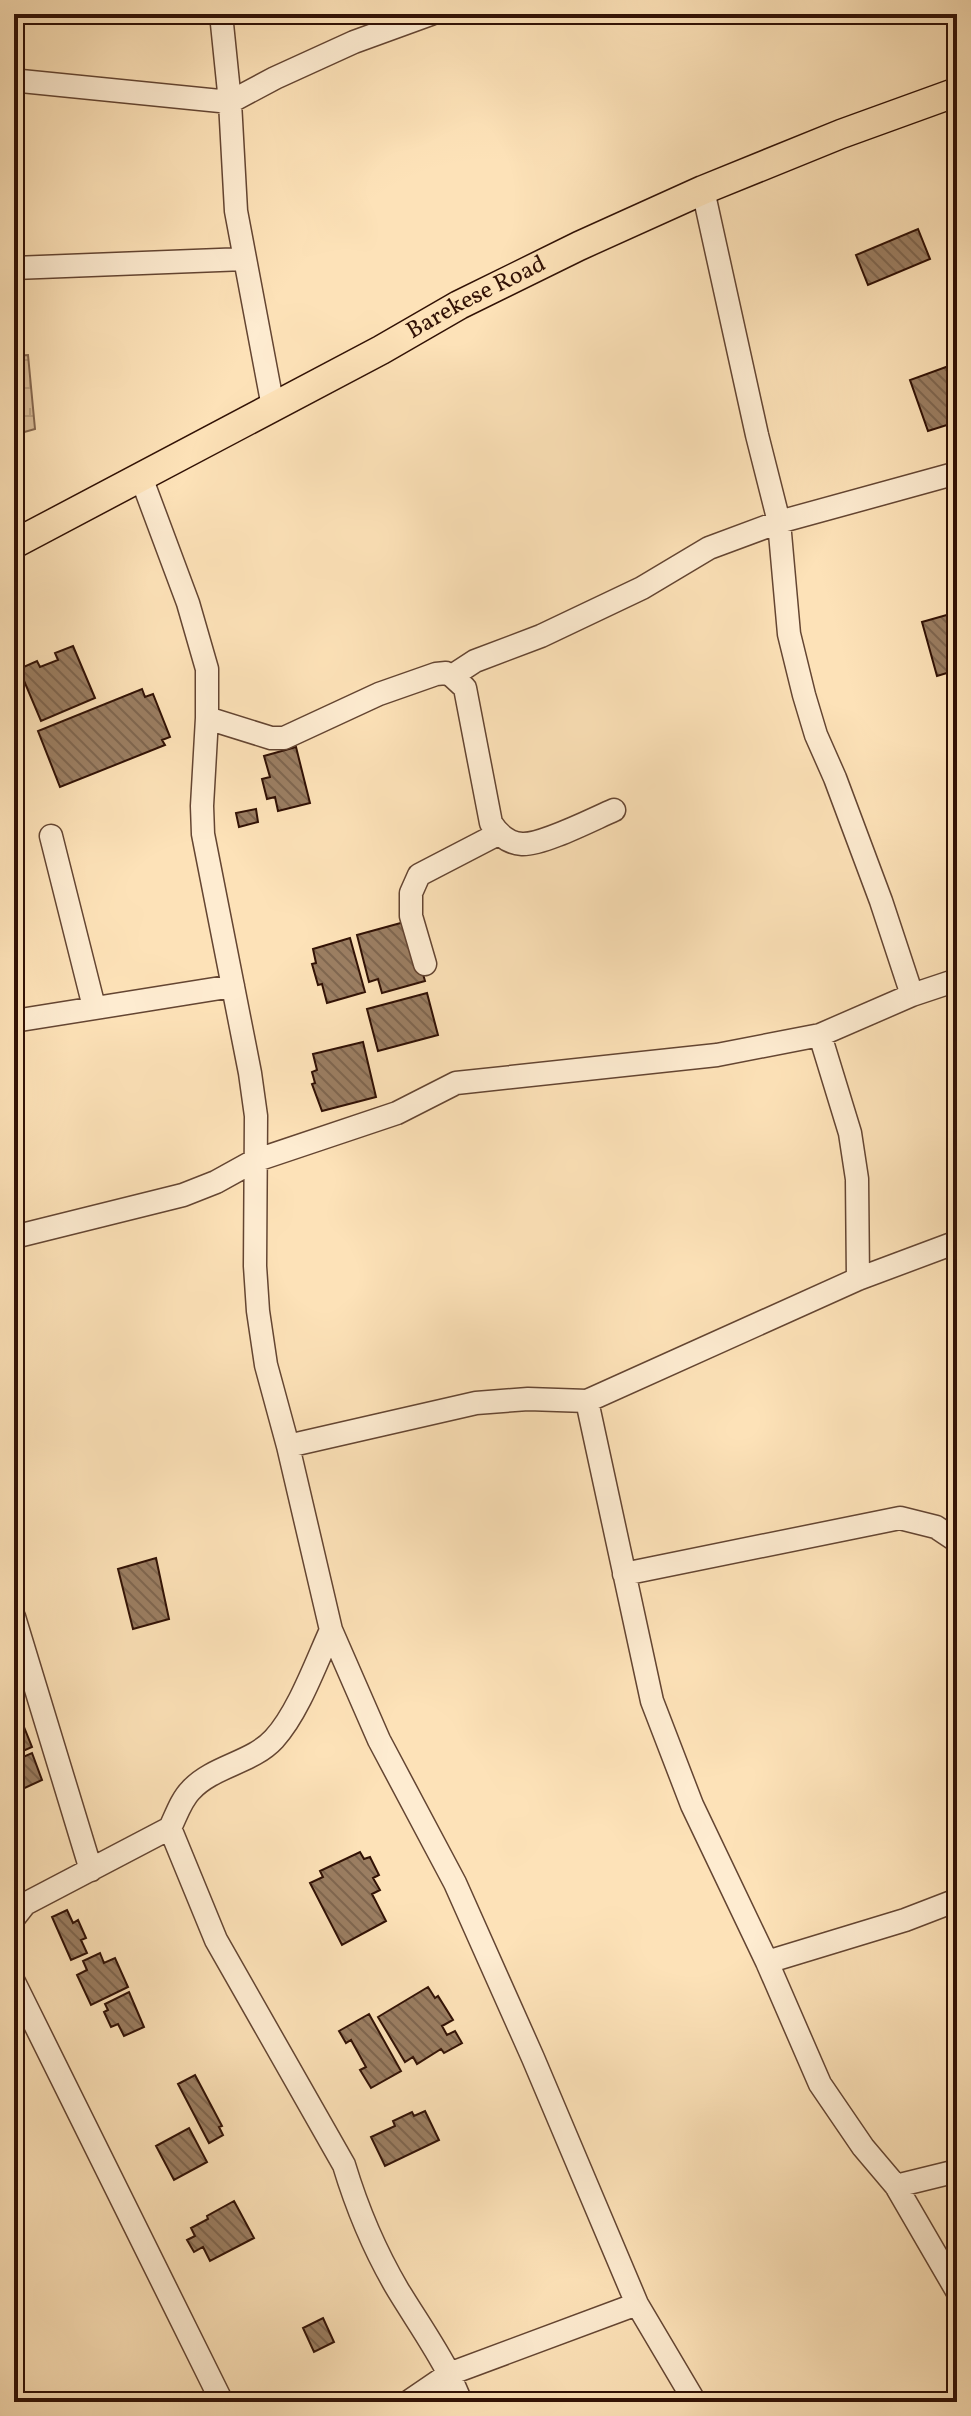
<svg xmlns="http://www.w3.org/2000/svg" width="971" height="2416" viewBox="0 0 971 2416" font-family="Vollkorn,serif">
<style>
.wetland{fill:url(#wetland-marsh);stroke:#866850;stroke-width:2}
.building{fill:url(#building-back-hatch);stroke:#311105;stroke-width:2}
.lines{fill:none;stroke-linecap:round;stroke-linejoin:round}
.minor-casing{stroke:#644532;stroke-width:25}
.major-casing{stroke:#311105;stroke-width:31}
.minor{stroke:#feecd1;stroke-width:22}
.major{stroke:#fde2b8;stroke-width:28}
.labels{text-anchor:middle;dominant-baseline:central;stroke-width:8;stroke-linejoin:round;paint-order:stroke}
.street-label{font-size:24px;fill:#311105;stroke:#feecd1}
</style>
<defs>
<pattern id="wetland-marsh" width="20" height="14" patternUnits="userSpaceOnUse" patternTransform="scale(2)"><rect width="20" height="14" fill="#dabe9a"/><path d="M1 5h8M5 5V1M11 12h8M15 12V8" fill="none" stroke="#bca283"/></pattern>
<pattern id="building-back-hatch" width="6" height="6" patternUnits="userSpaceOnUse" patternTransform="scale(2)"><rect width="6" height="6" fill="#9b7e62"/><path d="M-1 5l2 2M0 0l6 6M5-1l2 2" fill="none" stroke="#7f664f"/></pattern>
</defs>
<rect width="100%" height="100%" fill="#fde2b8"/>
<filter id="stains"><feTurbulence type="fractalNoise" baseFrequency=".0025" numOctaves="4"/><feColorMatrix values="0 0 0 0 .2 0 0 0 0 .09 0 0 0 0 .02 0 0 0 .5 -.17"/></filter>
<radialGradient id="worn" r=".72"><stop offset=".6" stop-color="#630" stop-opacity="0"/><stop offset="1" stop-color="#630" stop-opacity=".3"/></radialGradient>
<path class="wetland" d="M28,355L35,429L14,435V356Z"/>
<path class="building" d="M918,229L930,259L868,285L856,255Z
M957,363V430L952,431L950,424L928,431L910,380Z
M957,612V670L937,676L922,622Z
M73,646L95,698L41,721L19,669L37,661L40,667L58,660L55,653Z
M142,689L145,697L153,694L170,737L162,740L165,745L60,787L38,731Z
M296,747L310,803L278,811L275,797L267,799L262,779L270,777L264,756Z
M256,809L258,822L239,827L236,813Z
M408,921L425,981L382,993L378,979L369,982L357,935Z
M350,938L365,992L327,1003L322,984L318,985L312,964L316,963L313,949Z
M427,993L438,1035L378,1051L367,1009Z
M363,1042L376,1097L322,1111L312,1084L315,1083L312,1072L317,1070L313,1054Z
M156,1558L169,1619L133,1629L118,1569Z
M24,1727L32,1747L14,1755V1731Z
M32,1753L42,1780L14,1793V1761Z
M360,1852L364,1859L370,1857L379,1875L373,1878L380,1890L372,1894L386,1921L342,1945L310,1883L323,1877L320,1871Z
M67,1910L73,1923L78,1920L86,1938L81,1940L87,1953L71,1960L52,1917Z
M100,1953L104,1963L115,1958L128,1987L91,2005L77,1975L87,1970L83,1961Z
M428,1987L435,1998L438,1996L453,2020L442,2026L447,2035L455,2031L462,2043L444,2053L441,2049L417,2064L413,2057L405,2062L378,2017Z
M129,1992L144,2027L124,2036L118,2024L111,2027L104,2012L108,2010L105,2004Z
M369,2014L401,2071L371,2088L360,2070L366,2067L351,2040L346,2043L339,2031Z
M195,2075L222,2126L219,2127L223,2135L209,2143L178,2084Z
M425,2111L439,2140L385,2166L371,2137L395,2126L393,2121L412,2112L414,2116Z
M189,2128L207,2162L174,2180L156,2146Z
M234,2201L254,2238L210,2261L203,2247L194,2252L187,2240L195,2236L191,2228L208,2219L207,2216Z
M323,2318L334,2342L314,2352L303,2328Z"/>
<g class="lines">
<defs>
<path id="minor" d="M221,14L230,102L236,211L273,407
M21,81L230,102L275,78L354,42L431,14
M703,190L757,435L779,522L789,634L804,695L816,735L835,778L881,901L912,995
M14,268L245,259
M141,477L188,603L207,669V718L202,806L203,834L250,1073L256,1116L255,1266L258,1311L266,1365L288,1446L331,1630L379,1740L455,1883L533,2058L637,2304L695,2402
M452,676L475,661L541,636L642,588L709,548L779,522L957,473
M207,718L271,738H284L379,694L436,674L446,673L452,676L465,688L491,823C498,834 507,843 522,844C543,845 593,819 614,810
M51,836L94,1007
M425,964L411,916V893L419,875L498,834
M14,1021L233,986
M820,1035L850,1133L857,1179L858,1279
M14,1237L183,1195L216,1182L254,1161L397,1113L456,1083L717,1055L820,1035L912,995L957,980
M587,1401L858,1279L957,1242
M288,1446L476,1403L528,1399L587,1401L652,1701L692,1805L767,1962L820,2084L863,2147L896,2186L957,2291
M624,1574L900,1518L936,1527L957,1541
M14,1617L91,1870
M170,1828C176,1816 181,1800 191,1790C213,1766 252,1763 274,1739C298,1713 316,1663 331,1630
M14,1918L25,1904L170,1828L216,1940L344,2165C357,2208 375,2251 398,2290C415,2318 434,2345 449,2374L408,2402
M767,1962L905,1920L957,1900
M14,1982L222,2402
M896,2186L957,2171
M461,2402L449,2374L637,2304"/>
<g id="major">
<path id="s1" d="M14,544L381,350L459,305L579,246L703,190L841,134L957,92"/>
</g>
</defs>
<use href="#minor" class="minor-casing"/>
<use href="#major" class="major-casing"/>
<use href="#minor" class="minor"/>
<use href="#major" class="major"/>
</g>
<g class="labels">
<g class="street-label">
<text stroke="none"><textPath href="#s1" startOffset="524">Barekese Road</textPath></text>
</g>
</g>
<rect width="971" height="2416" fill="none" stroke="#fde2b8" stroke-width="48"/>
<rect x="16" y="16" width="939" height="2384" fill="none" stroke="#311105" stroke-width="4"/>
<rect x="24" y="24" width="923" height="2368" fill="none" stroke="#311105" stroke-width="2"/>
<rect width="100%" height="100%" filter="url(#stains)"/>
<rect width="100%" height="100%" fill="url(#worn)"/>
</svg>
